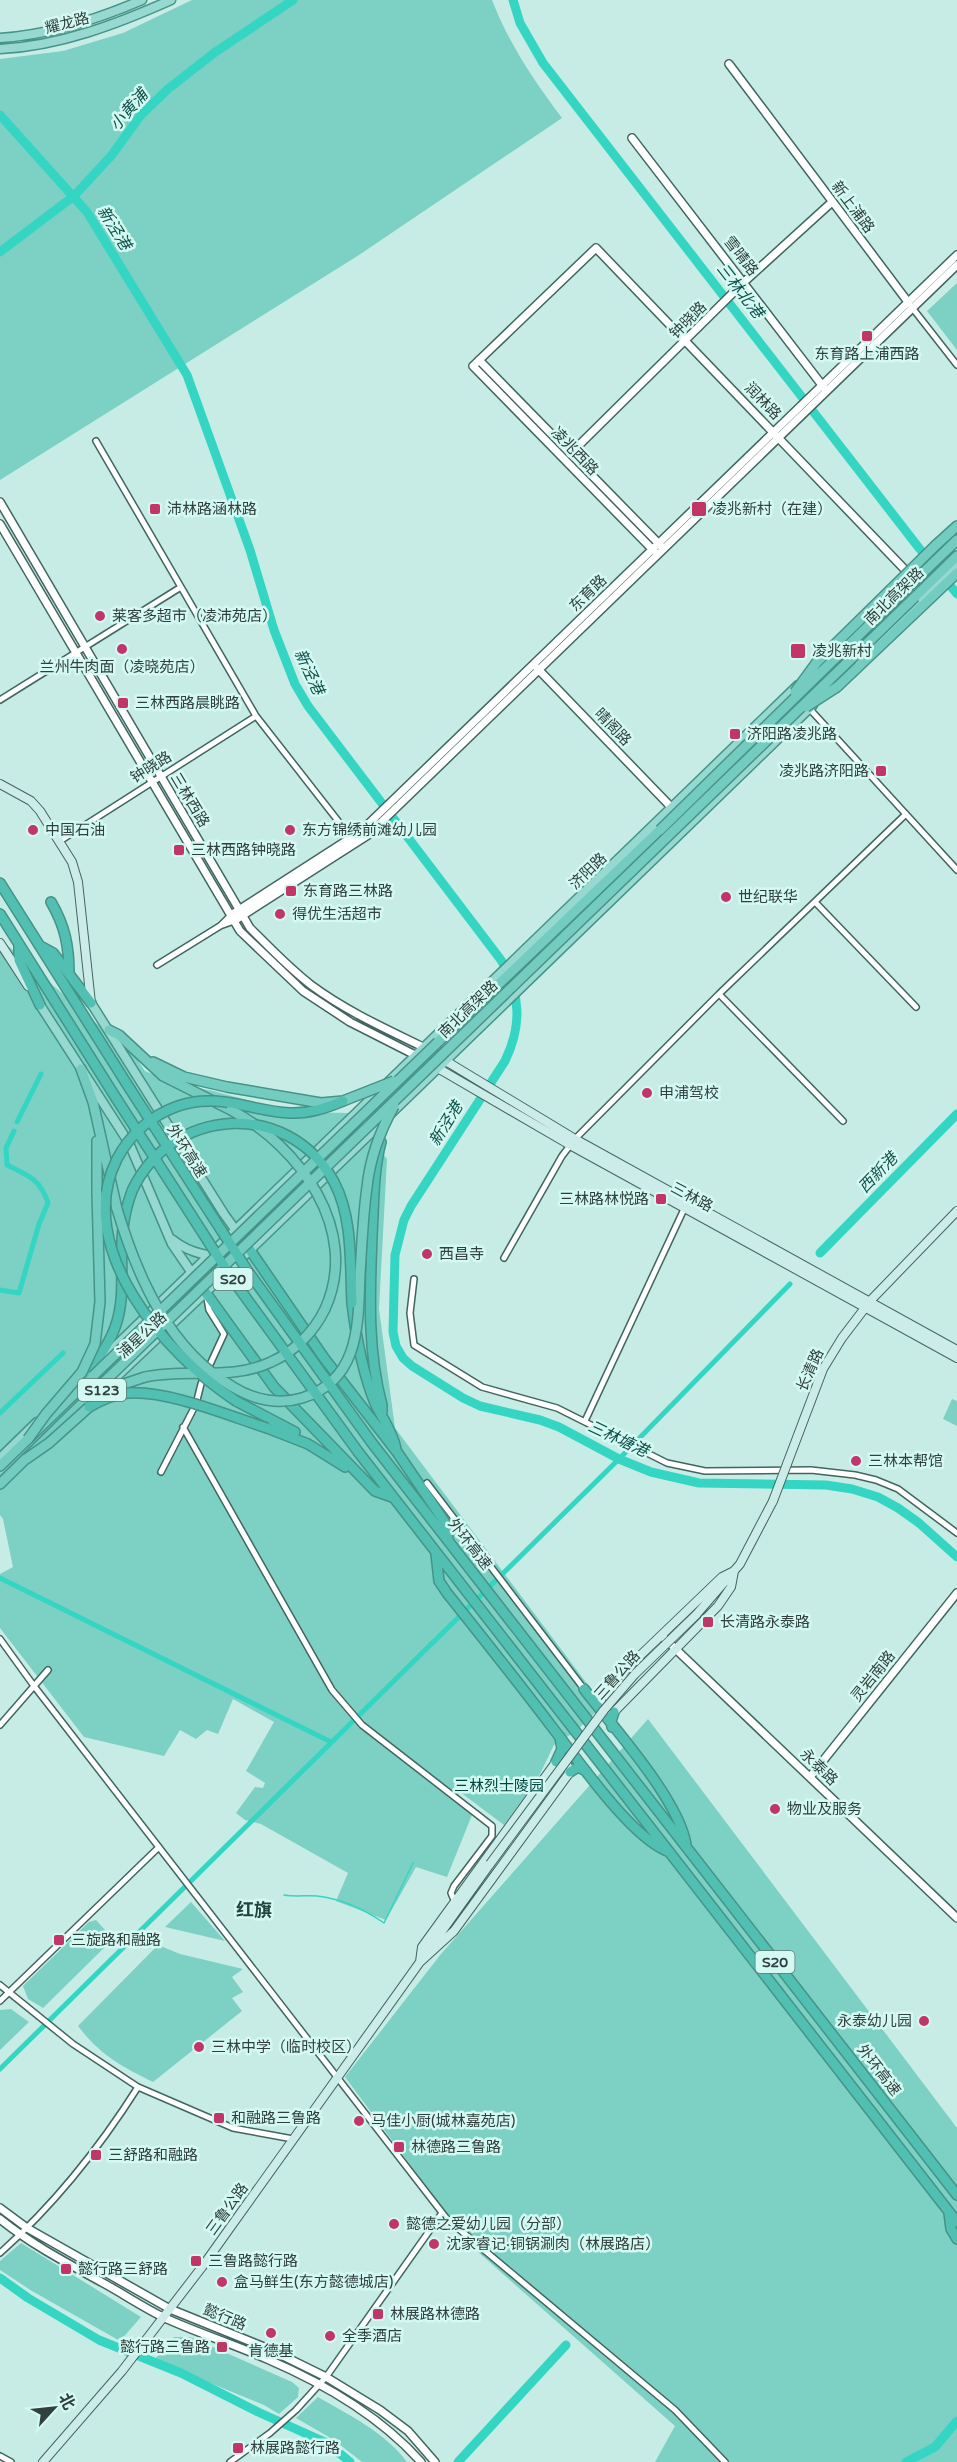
<svg xmlns="http://www.w3.org/2000/svg" width="957" height="2462" viewBox="0 0 957 2462" font-family="'Varela Round','Noto Sans SC',sans-serif">
<style>
.green{fill:#7cd0c4}
.lines{fill:none;stroke-linecap:round;stroke-linejoin:round}
.stream{stroke:#35d5c4;stroke-width:1.5}
.canal{stroke:#35d5c4;stroke-width:5}
.river{stroke:#35d5c4;stroke-width:9}
.minor-casing{stroke:#43655f;stroke-width:8}
.tertiary-casing{stroke:#43655f;stroke-width:10}
.secondary-casing{stroke:#43655f;stroke-width:10}
.primary-casing{stroke:#469388;stroke-width:11}
.trunk-casing{stroke:#469388;stroke-width:12}
.motorway-casing{stroke:#469388;stroke-width:12}
.minor{stroke:#fff;stroke-width:5}
.tertiary{stroke:#fff;stroke-width:7}
.secondary{stroke:#cbece8;stroke-width:8}
.primary{stroke:#97d9d0;stroke-width:8}
.trunk{stroke:#74ccc0;stroke-width:9}
.motorway{stroke:#51bfb1;stroke-width:9}
.secondary-bridge-casing{stroke:#43655f;stroke-width:10;stroke-linecap:butt}
.trunk-bridge-casing{stroke:#469388;stroke-width:12;stroke-linecap:butt}
.motorway-bridge-casing{stroke:#469388;stroke-width:12;stroke-linecap:butt}
.secondary-bridge{stroke:#cbece8;stroke-width:8}
.trunk-bridge{stroke:#74ccc0;stroke-width:9}
.motorway-bridge{stroke:#51bfb1;stroke-width:9}
.poi-dot{fill:#c23567;stroke:#d4f9f3;stroke-width:2}
.labels{text-anchor:middle;dominant-baseline:central;stroke-width:5;stroke-linejoin:round;paint-order:stroke}
.shield{fill:#d4f9f3;stroke:#627874;stroke-width:1.5}
.shield-label{font-size:14px;font-weight:bold;fill:#31403d}
.street-label{font-size:15px;fill:#31403d;stroke:#d4f9f3}
.poi-label{font-size:15px;fill:#31403d;stroke:#d4f9f3;text-anchor:start}
.park-label{font-size:15px;fill:#00463f;stroke:#d4f9f3}
.water-label{font-size:16px;font-style:italic;fill:#0e5049;stroke:#d4f9f3}
.quarter-label{font-size:18px;font-weight:bold;fill:#22433e;stroke:#d4f9f3}
</style>
<rect width="100%" height="100%" fill="#c7ece6"/>
<path class="green" d="M192,0H492C509,44 534,81 562,118L359,255L0,480V59L63,51L123,33Z
M957,283V350L927,311Z
M0,939L136,1058L145,1071L170,1082L213,1091L291,1112L351,1113L387,1159L379,1309L395,1428L603,1705L575,1732L554,1745L537,1780L504,1825L460,1792L455,1800L472,1815L447,1877L416,1867L386,1920L336,1901L348,1873L261,1824L245,1820L236,1813L255,1787L263,1788L265,1783L246,1771L274,1722L233,1699L218,1734L207,1730L196,1739L180,1730L164,1756L84,1737L0,1628V1574L13,1567L3,1519L0,1515Z
M952,1399L957,1401V1426L943,1419Z
M648,1719L957,2128V2462H655L675,2426L469,2244L345,2077L441,1954Z
M191,1902L225,1941L165,1927Z
M96,1920L113,1939L43,2008L28,1999L23,1986L89,1922Z
M158,1945L180,1954L243,1969L232,1977L243,1992L232,1998L242,2011L153,2082C121,2066 100,2055 78,2026Z
M11,2009L29,2022L0,2050V2010Z
M21,2243L141,2317L120,2341L32,2291L0,2270V2261Z
M174,2337H190L292,2382L299,2388L298,2397L279,2414L264,2405L154,2360Z
M318,2397C349,2415 386,2433 407,2462H362L334,2440L296,2418Z"/>
<g class="lines">
<path class="stream" d="M284,1895C296,1897 306,1895 317,1896C342,1899 364,1909 384,1923L413,1863"/>
<path class="canal" d="M17,1122L41,1074
M0,1290L19,1293L39,1224L48,1203C40,1179 28,1175 7,1165L6,1148L14,1131
M0,1413L63,1353
M0,1578L331,1742
M0,2069L619,1459L790,1284"/>
<path class="river" d="M513,0L520,23L543,63L919,548L957,594
M0,115L87,212L187,375L250,550L274,630L295,684L308,706L501,960C521,994 522,1026 505,1061L411,1206L404,1220L395,1255L393,1332L396,1346L403,1358L412,1366L463,1398L480,1406L540,1420L559,1427L619,1459L651,1472L699,1483L826,1485L852,1489L878,1497L898,1508L919,1523L957,1557
M0,252L74,196L111,156L141,115L168,89L214,53L293,0
M820,1253L957,1114
M0,2278L28,2298L99,2340L181,2373L258,2412L327,2443L350,2462
M458,2462L566,2345
M906,2462L935,2447L957,2421"/>
<defs>
<path id="minor" d="M910,305L957,365
M96,441L256,716L353,840
M796,694L957,870
M0,700L181,587
M60,841L256,716
M815,902L916,1007
M231,915L220,926L234,921
M157,965L220,926
M719,994L843,1121
M504,1258L562,1156L575,1139L719,994L906,814
M414,1279L410,1313L414,1345L482,1387L557,1408L667,1463L705,1471L811,1470L855,1475L876,1480L898,1489L957,1533
M585,1421L685,1207
M183,1427L332,1690L362,1725L492,1826V1836L454,1886L451,1893L454,1900
M161,1472L196,1404L201,1384L224,1334L209,1310L207,1298
M427,1483L584,1689
M0,1639L34,1686L447,2219L675,2410L725,2462
M0,1725L48,1670
M0,1985L73,2044L138,2087L233,2128L293,2139
M0,2001L159,1847
M0,2253C54,2205 100,2147 138,2087
M0,2456L11,2462
M230,2462L270,2433L296,2410L326,2377L442,2213"/>
<path id="tertiary" d="M729,64L908,302
M632,138L825,389
M479,360L662,547
M570,454L744,282L832,202
M0,502L250,928C270,948 289,968 311,985C346,1011 386,1029 425,1048
M0,524L240,931L303,991L350,1022L417,1056
M654,551L473,366L596,248L910,575
M537,668L672,808
M231,915L360,832L957,255
M234,921L368,835L957,265
M662,1636L957,1918
M810,1777L957,1593
M0,2208L27,2228L170,2309L269,2349L326,2377L380,2410L408,2431L435,2462
M0,2219C32,2245 69,2264 105,2284C125,2295 144,2308 165,2318C198,2333 233,2344 267,2359C323,2383 380,2416 421,2462"/>
<path id="secondary" d="M0,784L31,801L40,811L72,862L78,882L91,1003
M0,943L28,986
M426,1049L575,1139L957,1350
M417,1056L570,1145L957,1358
M787,1464L823,1369L842,1338L871,1300L957,1211
M696,1615L740,1564L773,1501
M599,1695C600,1702 606,1711 614,1712L718,1606L731,1587L734,1571
M599,1695L722,1577L734,1571
M561,1760L566,1762L570,1772L454,1931L420,1962L422,1947L556,1762Z
M43,2462L122,2371L202,2267L490,1864"/>
<path id="primary" d="M0,38C48,35 98,19 142,0
M0,49C60,46 117,24 171,0
M859,660L957,566
M91,1003L224,1214L250,1250
M40,1005L129,1143L172,1244L205,1292
M173,1240C193,1256 213,1256 237,1257
M98,1363L798,685
M93,1399L250,1250L813,705
M0,1458L37,1422"/>
<path id="trunk" d="M936,545L957,526
M907,588L957,540
M915,597L957,556
M837,687L957,573
M109,1030L119,1035L163,1076L231,1110
M438,1042L660,830
M153,1062L184,1077L227,1087
M81,1069L93,1102L117,1209
M97,1141V1193
M98,1400L124,1384L145,1377
M0,1466L93,1376
M0,1484L101,1385"/>
<path id="motorway" d="M0,883L130,1089
M51,902C65,926 69,946 69,973
M0,914L116,1098
M19,945V960L40,1005
M42,947L53,953L91,1003
M381,1142C373,1172 374,1204 372,1235C370,1292 367,1350 382,1405V1412
M250,1250L324,1358L397,1452L446,1524L448,1539
M206,1293L274,1387L375,1491L392,1497
M352,1303C356,1337 362,1371 375,1403C382,1418 393,1432 396,1449
M80,1378C150,1311 104,1265 132,1191
M236,1401L295,1432
M267,1428L308,1444L345,1467
M372,1443L957,2195
M359,1453L957,2222
M436,1554L439,1581L447,1593C482,1637 518,1682 552,1727C578,1760 630,1836 667,1851
M584,1689C613,1727 680,1801 686,1845
M612,1727L611,1721L614,1712
M556,1762L562,1749L560,1737
M570,1772L578,1767L586,1771
M949,2213L951,2229L957,2239"/>
</defs>
<use href="#minor" class="minor-casing"/>
<use href="#tertiary" class="tertiary-casing"/>
<use href="#secondary" class="secondary-casing"/>
<use href="#primary" class="primary-casing"/>
<use href="#trunk" class="trunk-casing"/>
<use href="#motorway" class="motorway-casing"/>
<use href="#minor" class="minor"/>
<use href="#tertiary" class="tertiary"/>
<use href="#secondary" class="secondary"/>
<use href="#primary" class="primary"/>
<use href="#trunk" class="trunk"/>
<use href="#motorway" class="motorway"/>
<defs>
<path id="secondary-bridge" d="M773,1501L787,1464
M490,1864L604,1710L635,1674L696,1615"/>
<path id="trunk-bridge" d="M795,692L817,662L936,545
M806,707L837,687
M660,830L907,588
M227,1087L321,1103L343,1101L394,1081
M117,1209C137,1276 169,1350 233,1387C254,1400 279,1405 302,1398C361,1380 358,1322 360,1273C362,1244 363,1215 367,1187C370,1158 380,1131 394,1106
M93,1376L438,1042
M145,1377C187,1368 231,1381 271,1362C294,1352 314,1332 325,1309C361,1230 299,1146 231,1110
M101,1385L915,597
M28,1439L46,1414L82,1372L95,1344L100,1302L97,1193
M26,1459L49,1443L89,1407"/>
<path id="motorway-bridge" d="M130,1089L247,1270L372,1443
M116,1098L233,1280L359,1453
M132,1191C171,1107 288,1098 334,1182C353,1218 350,1264 352,1303
M236,1401C166,1355 72,1248 117,1159C130,1134 152,1115 178,1106C217,1092 251,1111 290,1113C309,1114 326,1108 343,1101
M89,1407C101,1400 114,1394 128,1393C168,1390 229,1416 267,1428"/>
</defs>
<use href="#secondary-bridge" class="secondary-bridge-casing"/>
<use href="#trunk-bridge" class="trunk-bridge-casing"/>
<use href="#motorway-bridge" class="motorway-bridge-casing"/>
<use href="#secondary-bridge" class="secondary-bridge"/>
<use href="#trunk-bridge" class="trunk-bridge"/>
<use href="#motorway-bridge" class="motorway-bridge"/>
</g>
<g class="poi-dot">
<rect x="861" y="330" width="12" height="12" rx="3"/>
<rect x="149" y="503" width="12" height="12" rx="3"/>
<rect x="691" y="501" width="16" height="16" rx="3"/>
<circle cx="100" cy="616" r="6"/>
<circle cx="122" cy="649" r="6"/>
<rect x="790" y="643" width="16" height="16" rx="3"/>
<rect x="117" y="697" width="12" height="12" rx="3"/>
<rect x="729" y="728" width="12" height="12" rx="3"/>
<rect x="875" y="765" width="12" height="12" rx="3"/>
<circle cx="33" cy="830" r="6"/>
<circle cx="290" cy="830" r="6"/>
<rect x="173" y="844" width="12" height="12" rx="3"/>
<rect x="285" y="885" width="12" height="12" rx="3"/>
<circle cx="726" cy="897" r="6"/>
<circle cx="280" cy="914" r="6"/>
<circle cx="647" cy="1093" r="6"/>
<rect x="655" y="1193" width="12" height="12" rx="3"/>
<circle cx="427" cy="1254" r="6"/>
<circle cx="856" cy="1461" r="6"/>
<rect x="702" y="1616" width="12" height="12" rx="3"/>
<circle cx="775" cy="1809" r="6"/>
<rect x="53" y="1934" width="12" height="12" rx="3"/>
<circle cx="924" cy="2021" r="6"/>
<circle cx="199" cy="2047" r="6"/>
<rect x="213" y="2112" width="12" height="12" rx="3"/>
<circle cx="359" cy="2121" r="6"/>
<rect x="393" y="2141" width="12" height="12" rx="3"/>
<rect x="90" y="2149" width="12" height="12" rx="3"/>
<circle cx="394" cy="2224" r="6"/>
<circle cx="434" cy="2244" r="6"/>
<rect x="190" y="2255" width="12" height="12" rx="3"/>
<rect x="60" y="2263" width="12" height="12" rx="3"/>
<circle cx="222" cy="2282" r="6"/>
<rect x="372" y="2308" width="12" height="12" rx="3"/>
<circle cx="271" cy="2333" r="6"/>
<circle cx="330" cy="2336" r="6"/>
<rect x="216" y="2341" width="12" height="12" rx="3"/>
<rect x="232" y="2442" width="12" height="12" rx="3"/>
</g>
<g class="labels">
<g class="shield">
<rect x="213.5" y="1268" width="39" height="22" rx="4.5"/>
<rect x="78" y="1379" width="48" height="22" rx="4.5"/>
<rect x="755.5" y="1951" width="39" height="22" rx="4.5"/>
</g>
<g class="shield-label">
<text x="233" y="1279">S20</text>
<text x="102" y="1390">S123</text>
<text x="775" y="1962">S20</text>
</g>
<g class="street-label">
<text transform="translate(67 23) rotate(-14)">耀龙路</text>
<text transform="translate(853 207) rotate(53)">新上浦路</text>
<text transform="translate(741 256) rotate(52)">雪晴路</text>
<text transform="translate(688 320) rotate(-45)">钟晓路</text>
<text transform="translate(763 401) rotate(46)">润林路</text>
<text transform="translate(575 451) rotate(46)">凌兆西路</text>
<text transform="translate(588 593) rotate(-44)">东育路</text>
<text transform="translate(894 596) rotate(-44)">南北高架路</text>
<text transform="translate(613 727) rotate(46)">晴阁路</text>
<text transform="translate(151 767) rotate(-32)">钟晓路</text>
<text transform="translate(190 800) rotate(59)">三林西路</text>
<text transform="translate(588 871) rotate(-44)">济阳路</text>
<text transform="translate(468 1009) rotate(-44)">南北高架路</text>
<text transform="translate(187 1151) rotate(58)">外环高速</text>
<text transform="translate(692 1197) rotate(28)">三林路</text>
<text transform="translate(142 1335) rotate(-43)">浦星公路</text>
<text transform="translate(810 1370) rotate(-66)">长清路</text>
<text transform="translate(470 1544) rotate(52)">外环高速</text>
<text transform="translate(617 1675) rotate(-48)">三鲁公路</text>
<text transform="translate(873 1676) rotate(-51)">灵岩南路</text>
<text transform="translate(819 1767) rotate(44)">永泰路</text>
<text transform="translate(879 2070) rotate(52)">外环高速</text>
<text transform="translate(227 2209) rotate(-54)">三鲁公路</text>
<text transform="translate(225 2317) rotate(22)">懿行路</text>
</g>
<g class="poi-label">
<text x="867" y="354" text-anchor="middle">东育路上浦西路</text>
<text x="167" y="509">沛林路涵林路</text>
<text x="712" y="509">凌兆新村（在建）</text>
<text x="112" y="616">莱客多超市（凌沛苑店）</text>
<text x="812" y="651">凌兆新村</text>
<text x="122" y="667" text-anchor="middle">兰州牛肉面（凌晓苑店）</text>
<text x="135" y="703">三林西路晨眺路</text>
<text x="747" y="734">济阳路凌兆路</text>
<text x="869" y="771" text-anchor="end">凌兆路济阳路</text>
<text x="45" y="830">中国石油</text>
<text x="302" y="830">东方锦绣前滩幼儿园</text>
<text x="191" y="850">三林西路钟晓路</text>
<text x="303" y="891">东育路三林路</text>
<text x="738" y="897">世纪联华</text>
<text x="292" y="914">得优生活超市</text>
<text x="659" y="1093">申浦驾校</text>
<text x="649" y="1199" text-anchor="end">三林路林悦路</text>
<text x="439" y="1254">西昌寺</text>
<text x="868" y="1461">三林本帮馆</text>
<text x="720" y="1622">长清路永泰路</text>
<text x="787" y="1809">物业及服务</text>
<text x="71" y="1940">三旋路和融路</text>
<text x="912" y="2021" text-anchor="end">永泰幼儿园</text>
<text x="211" y="2047">三林中学（临时校区）</text>
<text x="231" y="2118">和融路三鲁路</text>
<text x="371" y="2121">马佳小厨(城林嘉苑店)</text>
<text x="411" y="2147">林德路三鲁路</text>
<text x="108" y="2155">三舒路和融路</text>
<text x="406" y="2224">懿德之爱幼儿园（分部）</text>
<text x="446" y="2244">沈家睿记·铜锅涮肉（林展路店）</text>
<text x="208" y="2261">三鲁路懿行路</text>
<text x="78" y="2269">懿行路三舒路</text>
<text x="234" y="2282">盒马鲜生(东方懿德城店)</text>
<text x="390" y="2314">林展路林德路</text>
<text x="342" y="2336">全季酒店</text>
<text x="210" y="2347" text-anchor="end">懿行路三鲁路</text>
<text x="271" y="2351" text-anchor="middle">肯德基</text>
<text x="250" y="2448">林展路懿行路</text>
</g>
<g class="park-label">
<text x="499" y="1786">三林烈士陵园</text>
</g>
<g class="water-label">
<text transform="translate(129 110) rotate(-49)">小黄浦</text>
<text transform="translate(114 228) rotate(58)">新泾港</text>
<text transform="translate(740 291) rotate(52)">三林北港</text>
<text transform="translate(309 672) rotate(65)">新泾港</text>
<text transform="translate(446 1124) rotate(-58)">新泾港</text>
<text transform="translate(878 1173) rotate(-46)">西新港</text>
<text transform="translate(618 1439) rotate(25)">三林塘港</text>
</g>
<g class="quarter-label">
<text x="254" y="1910">红旗</text>
</g>
</g>
<g transform="translate(54 2408) rotate(63)" stroke="#d4f9f3" stroke-width="4.5" paint-order="stroke">
<path d="M0-4.5L10 22L0 15L-10 22Z" fill="#31403d"/>
<text y="-9" font-size="16" font-weight="bold" text-anchor="middle" fill="#31403d">北</text>
</g>
</svg>
